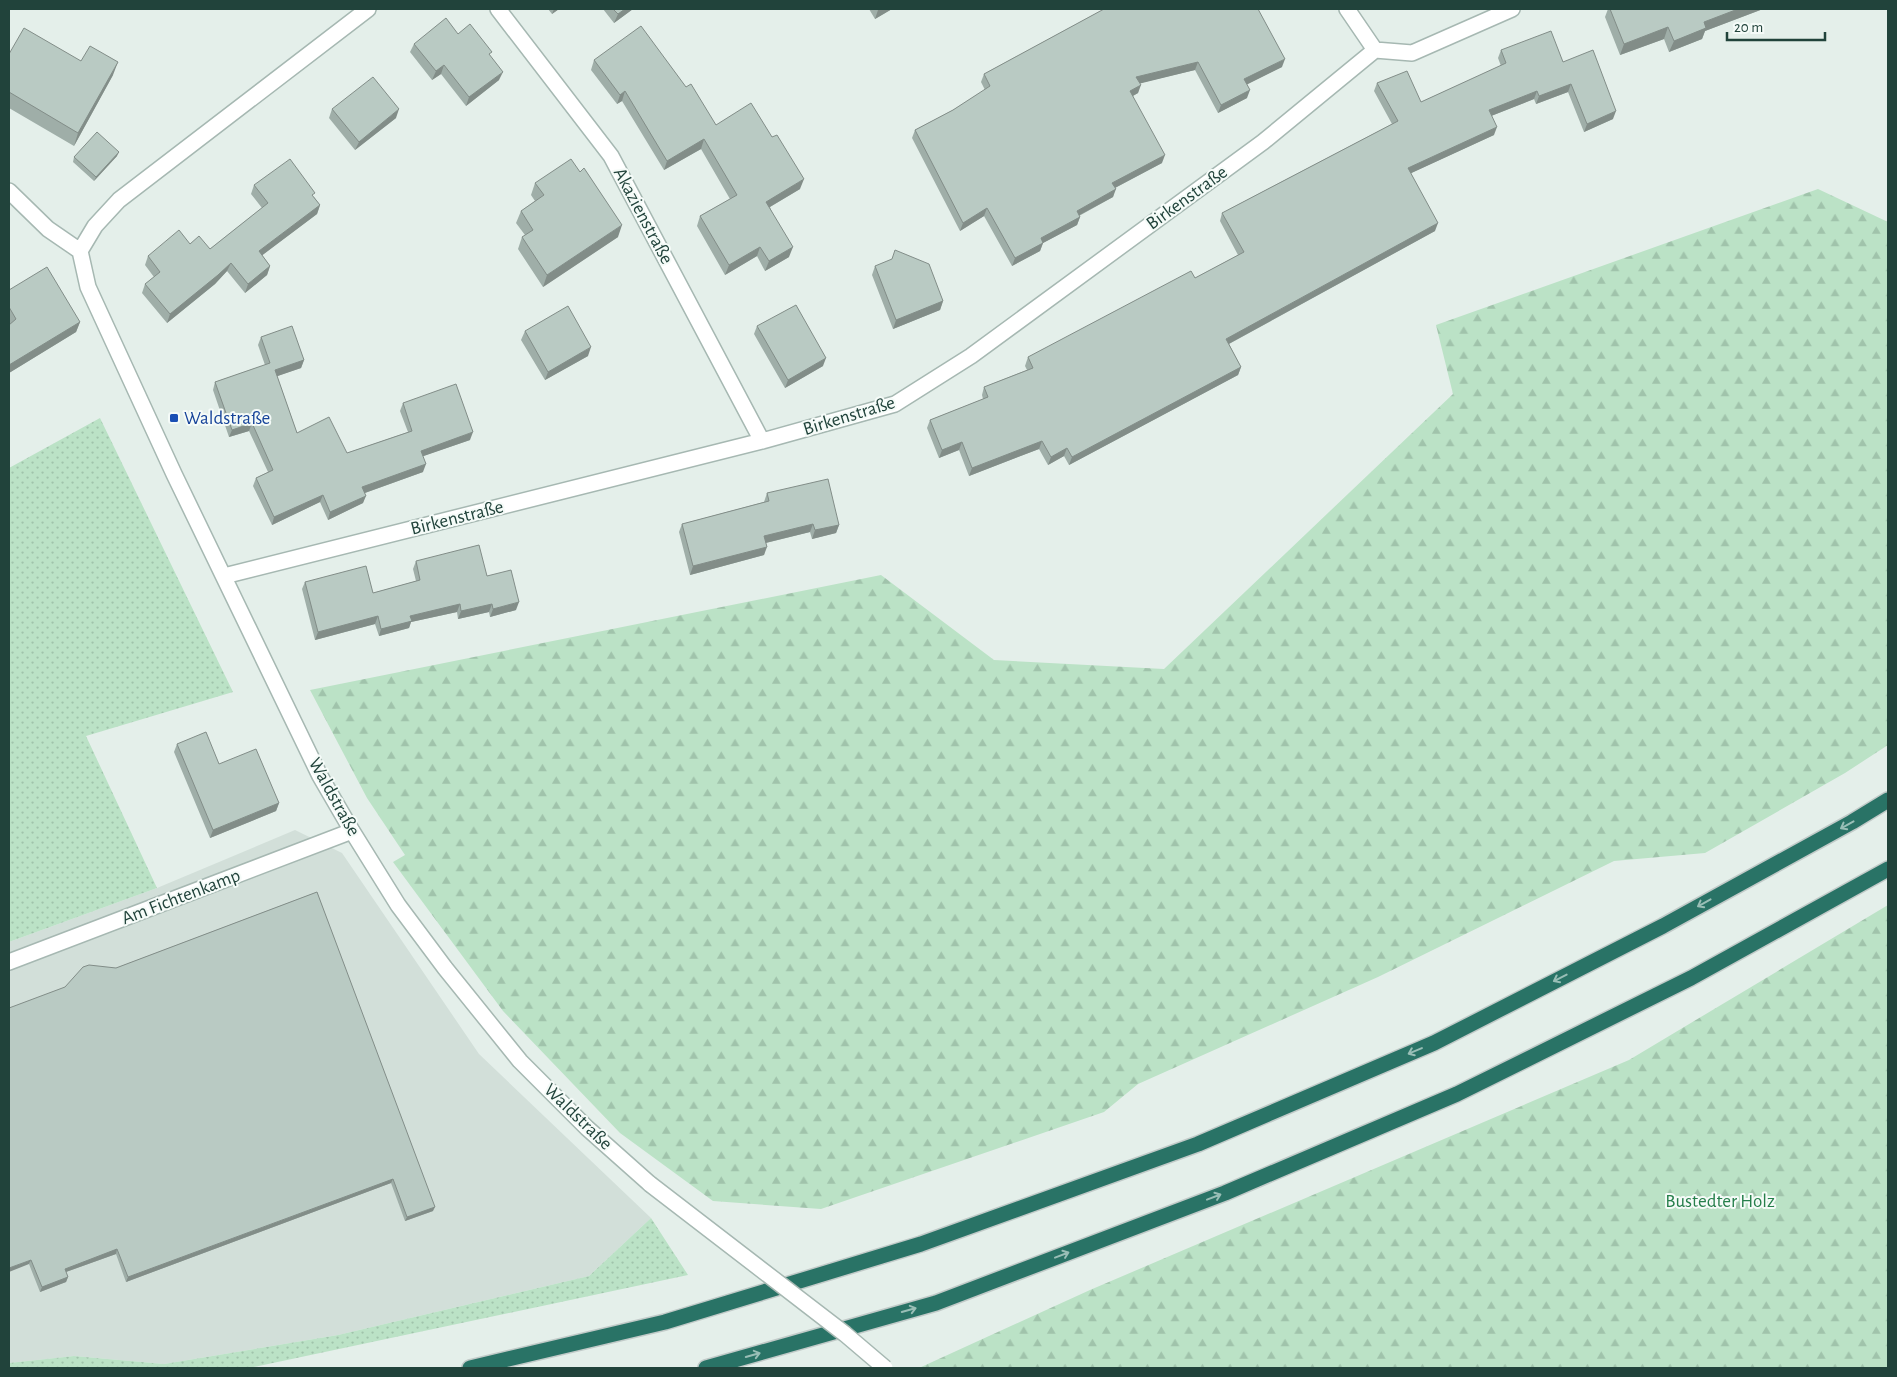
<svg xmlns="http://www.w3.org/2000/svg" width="1897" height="1377" viewBox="0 0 1897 1377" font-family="'Alegreya Sans',sans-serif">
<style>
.built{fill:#d2dfd9}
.grass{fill:url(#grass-dots)}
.forest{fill:url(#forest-firs)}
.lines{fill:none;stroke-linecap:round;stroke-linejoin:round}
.street-casing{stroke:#a6b8b2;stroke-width:18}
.highway-casing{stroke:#c1cac8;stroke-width:18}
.street{stroke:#fff;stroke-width:15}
.highway{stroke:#297366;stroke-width:15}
.street-bridge-casing{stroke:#a6b8b2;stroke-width:18;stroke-linecap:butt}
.street-bridge{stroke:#fff;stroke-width:15}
.wall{fill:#9faea8}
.shaded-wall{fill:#828d88}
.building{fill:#b9cac3;stroke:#828d88}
.oneway{stroke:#99beb6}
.transit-dot{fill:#1a4fb4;stroke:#f5fbf8;stroke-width:2}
.labels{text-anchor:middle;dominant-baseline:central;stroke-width:4;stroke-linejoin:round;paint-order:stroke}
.street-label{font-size:19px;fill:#21433b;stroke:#f5fbf8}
.transit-label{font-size:19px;fill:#164399;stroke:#f5fbf8;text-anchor:start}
.park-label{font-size:19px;fill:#267f4b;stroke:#f5fbf8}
</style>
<defs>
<pattern id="grass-dots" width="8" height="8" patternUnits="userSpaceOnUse" patternTransform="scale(1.25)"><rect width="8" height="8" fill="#bbe2c6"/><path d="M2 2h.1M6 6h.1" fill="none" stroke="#a0c3ab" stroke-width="1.8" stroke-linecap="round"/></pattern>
<pattern id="forest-firs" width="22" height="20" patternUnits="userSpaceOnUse" patternTransform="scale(1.25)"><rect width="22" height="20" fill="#bbe2c6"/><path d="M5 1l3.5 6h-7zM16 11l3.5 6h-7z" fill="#a0c3ab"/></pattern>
</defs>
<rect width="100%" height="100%" fill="#e4efea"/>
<path class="built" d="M295,830L342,853L479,1054L651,1218L589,1276L338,1335L164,1364L74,1356L9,1363V942L157,888Z"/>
<path class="grass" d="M100,418L233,692L86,736L157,888L9,942V468Z
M651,1218L688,1275L249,1368H9V1363L74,1356L164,1364L338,1335L589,1276Z"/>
<path class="forest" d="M1818,189L1888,222V745L1845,773L1705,853L1614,861L1378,977L1138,1084L1104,1112L821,1209L713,1201L620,1133L503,1011L393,862L405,855L367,798L310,690L881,575L994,660L1164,669L1453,394L1436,325Z
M1888,905V1368H919L1090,1290L1629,1060Z"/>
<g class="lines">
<defs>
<path id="street" d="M368,9L119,200L95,226L80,251L88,287L174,474L320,776L352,831L398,905L445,968L520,1061L587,1128L650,1184
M498,9L611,156L762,441
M1347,9L1375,50L1412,53L1512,9
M9,191L48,229L80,251
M224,576L762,441L895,404L971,356L1263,142L1375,50
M9,962L352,831"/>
<path id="highway" d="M470,1368L665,1322L921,1244L1198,1144L1434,1043L1663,926L1852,822L1888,800
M706,1368L936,1303L1225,1193L1457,1094L1691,978L1888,869"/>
</defs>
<use href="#street" class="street-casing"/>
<use href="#highway" class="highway-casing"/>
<use href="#street" class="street"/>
<use href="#highway" class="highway"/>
<defs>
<path id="street-bridge" d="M650,1184L845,1334L885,1368"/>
</defs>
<use href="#street-bridge" class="street-bridge-casing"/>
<use href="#street-bridge" class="street-bridge"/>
</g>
<path class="wall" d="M548,9H559L552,14Z
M603,9H633L614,23Z
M869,9H892L875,19Z
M1104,9L1282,67L1247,84V98L1218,113L1195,70L1140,83L1138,93L1133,96L1162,163L1115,188L1113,197L1079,216L1080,217L1077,225L1043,243L1040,251L1012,266L984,216L960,231L912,138L915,130L953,110L985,90L981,82L984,74Z
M1608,9H1763L1705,31L1702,39L1669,52L1664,39L1620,55L1605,17Z
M458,34L490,56L499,80L466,106L441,74L432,80L410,52L414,44Z
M1501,50L1563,62L1613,119L1584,132L1568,92L1536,104L1534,99L1491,116L1494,135L1411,173L1435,231L1229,344L1241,367L1238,375L1069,465L1064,456L1048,465L1039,449L969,476L959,450L939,458L927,428L930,420L983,399L982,395L984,387L1027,370L1025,366L1028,357L1195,278L1238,255L1220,221L1222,213L1392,124L1374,91L1377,83L1421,102L1501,66L1498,58Z
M9,54L81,61L113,75L74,146L9,108Z
M594,60L686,87L716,125L800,189L770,207L789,257L765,271L757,256L725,275L697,226L700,216L730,199L701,149L664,170L622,101L617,104L591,70Z
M332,109L396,118L355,150L329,118Z
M117,156L94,181L73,162L74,157Z
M535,183L618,237L543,287L518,249L522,237L525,235L516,223L521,211L535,201L531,195Z
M254,185L314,197L320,205L317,214L262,255L270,266L267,275L245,293L227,271L215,284L167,323L142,293L145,284L154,277L145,265L148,256L190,244L210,249L262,208L251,194Z
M875,266L943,301L940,310L893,329L872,275Z
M9,290L80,322L76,332L9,373Z
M757,326L823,366L785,388L754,334Z
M525,331L588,356L545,380L521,340Z
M261,337L304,360L301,368L277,376L297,433L347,453L408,432L400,411L403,403L470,440L423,456V472L365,493L363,503L328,520L320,502L272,525L253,486L256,478L268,472L249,431L229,437L213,390L215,382L265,365L258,345Z
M767,493L839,525L836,533L812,539L810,532L766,543L764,555L690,575L679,532L682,524L764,502Z
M416,561L487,576L516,610L490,617L489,612L458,619L457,612L411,622L409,628L379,636L375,624L315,640L302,589L305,582L373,593L416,581L413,569Z
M177,744L219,764L279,803L276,811L210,838L174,752Z
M317,892L433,1211L405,1221L391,1183L126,1282L116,1254L66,1272L68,1277L66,1282L40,1292L29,1264L116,968Z"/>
<path class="shaded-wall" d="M554,9H559L552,14Z
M625,9H633L614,23L618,14Z
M880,9H892L875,19L878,10Z
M1738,9H1763L1705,31L1702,39L1669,52L1674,41L1704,22Z
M1668,27L1664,39L1620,55L1624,44Z
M1285,59L1282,67L1242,87L1244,79Z
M118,62L113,75L74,146L78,133Z
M1198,62L1195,70L1134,85L1136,77Z
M444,65L441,74L432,80L436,71Z
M503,72L499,80L466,106L469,97Z
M1571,84L1568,92L1536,104L1539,96Z
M1141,85L1138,93L1127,99L1130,91Z
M1250,90L1247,98L1218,113L1221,105Z
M625,91L622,101L617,104L620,95Z
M1537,91L1534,99L1486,118L1489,110Z
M399,109L396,118L355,150L359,142Z
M1616,111L1613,119L1584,132L1587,124Z
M1497,127L1494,135L1405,176L1408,168Z
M704,139L701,149L664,170L667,161Z
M119,152L117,156L94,181L96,177Z
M1165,155L1162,163L1109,191L1112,183Z
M804,179L800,189L763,211L766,202Z
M1116,189L1113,197L1074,218L1077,211Z
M320,205L317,214L256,260L259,251Z
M987,208L984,216L960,231L963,223Z
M1080,217L1077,225L1043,243L1040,251L1012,266L1015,258L1041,238Z
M1438,223L1435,231L1223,347L1226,339Z
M622,225L618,237L543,287L547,275Z
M760,247L757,256L725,275L729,265Z
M793,247L789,257L765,271L769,261Z
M231,263L227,271L215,284L167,323L170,314Z
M270,266L267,275L245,293L248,284Z
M943,301L940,310L893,329L896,320Z
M80,322L76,332L9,373V365Z
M591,347L588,356L545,380L548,372Z
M826,358L823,366L785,388L788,380Z
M304,360L301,368L272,378L275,370Z
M1241,367L1238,375L1069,465L1072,457Z
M252,423L249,431L229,437L232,430Z
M473,432L470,440L418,458L421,451Z
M1042,441L1039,449L969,476L972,468Z
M962,442L959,450L939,458L942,450Z
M1067,448L1064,456L1048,465L1051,457Z
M426,464L423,472L359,495L362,487Z
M323,495L320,502L272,525L274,517Z
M366,496L363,503L328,520L330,512Z
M813,524L810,532L761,544L764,536Z
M839,525L836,533L812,539L815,530Z
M767,547L764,555L690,575L693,566Z
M519,602L516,610L490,617L493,609Z
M460,604L457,612L411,622L409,628L379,636L381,629L410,616Z
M492,604L489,612L458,619L461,611Z
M378,616L375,624L315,640L318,632Z
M279,803L276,811L210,838L213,830Z
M393,1179L391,1183L126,1282L128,1277Z
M435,1207L433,1211L405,1221L407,1217Z
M117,1249L116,1254L63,1273L65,1269Z
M31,1260L29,1264L9,1272V1268Z
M68,1277L66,1282L40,1292L42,1287Z"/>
<path class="building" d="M613,9H625L618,14Z
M1104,9H1258L1285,59L1244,79L1250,90L1221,105L1198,62L1136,77L1141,85L1130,91L1165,155L1112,183L1116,189L1077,211L1080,217L1041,238L1043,243L1015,258L987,208L963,223L915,130L953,110L990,86L984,74Z
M1610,9H1738L1704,22L1706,28L1674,41L1668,27L1624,44Z
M446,18L458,34L470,24L492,52L489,54L503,72L469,97L444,65L436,71L414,44Z
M641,26L686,87L691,84L716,125L751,103L772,137L777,135L804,179L766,202L793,247L769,261L760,247L729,265L700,216L737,195L704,139L667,161L625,91L620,95L594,60Z
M24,28L81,61L90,46L118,62L78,133L9,92V54Z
M1551,31L1563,62L1593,50L1616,111L1587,124L1571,84L1539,96L1537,91L1489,110L1497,127L1408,168L1438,223L1226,339L1241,367L1072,457L1067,448L1051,457L1042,441L972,468L962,442L942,450L930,420L988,397L984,387L1033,368L1028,357L1191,271L1195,278L1244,252L1222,213L1398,121L1377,83L1407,71L1421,102L1506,63L1501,50Z
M373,77L399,109L359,142L332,109Z
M97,132L119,152L96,177L74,157Z
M290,159L315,193L312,195L320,205L259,251L270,266L248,284L231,263L218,275L170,314L145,284L160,272L148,256L179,230L190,244L199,236L210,249L268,203L254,185Z
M571,159L580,172L584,168L622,225L547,275L522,237L533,230L521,211L544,195L535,183Z
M895,250L929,264L943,301L896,320L875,266L892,259Z
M47,267L80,322L9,365V325L16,319L9,307V290Z
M796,305L826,358L788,380L757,326Z
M568,306L591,347L548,372L525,331Z
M292,326L304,360L275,370L297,433L329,417L347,453L412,431L403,403L456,384L473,432L421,451L426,464L362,487L366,496L330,512L323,495L274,517L256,478L273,470L252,423L232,430L215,382L270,363L261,337Z
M828,479L839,525L815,530L813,524L764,536L767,547L693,566L682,524L769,501L767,493Z
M479,545L487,576L511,570L519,602L493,609L492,604L461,611L460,604L410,616L412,621L381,629L378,616L318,632L305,582L366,566L373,593L420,580L416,561Z
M206,732L219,764L256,749L279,803L213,830L177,744Z
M317,892L435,1207L407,1217L393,1179L128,1277L117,1249L65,1269L68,1277L42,1287L31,1260L9,1268V1008L65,987L83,967L89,965L116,968Z"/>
<defs><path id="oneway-shaft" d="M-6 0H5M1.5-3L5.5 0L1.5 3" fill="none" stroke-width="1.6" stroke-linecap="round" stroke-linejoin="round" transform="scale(1.25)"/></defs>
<g class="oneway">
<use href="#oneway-shaft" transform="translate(1847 825) rotate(151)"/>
<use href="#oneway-shaft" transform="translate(1704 903) rotate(151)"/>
<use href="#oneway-shaft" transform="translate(1560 978) rotate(153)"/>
<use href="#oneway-shaft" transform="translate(1415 1051) rotate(157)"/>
<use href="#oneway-shaft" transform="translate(1214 1197) rotate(-21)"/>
<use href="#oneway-shaft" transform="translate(1062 1255) rotate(-21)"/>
<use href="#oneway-shaft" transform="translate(909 1310) rotate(-16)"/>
<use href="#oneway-shaft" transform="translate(753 1355) rotate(-16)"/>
</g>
<rect class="transit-dot" x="169" y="413" width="10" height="10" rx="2.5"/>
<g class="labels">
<g class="street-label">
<text transform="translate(1187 198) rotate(-36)">Birkenstraße</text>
<text transform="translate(643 216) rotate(62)">Akazienstraße</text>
<text transform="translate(849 416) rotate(-17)">Birkenstraße</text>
<text transform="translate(457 518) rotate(-14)">Birkenstraße</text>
<text transform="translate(334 797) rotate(61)">Waldstraße</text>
<text transform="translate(181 897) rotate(-21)">Am Fichtenkamp</text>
<text transform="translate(578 1117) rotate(44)">Waldstraße</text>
</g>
<g class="transit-label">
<text x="184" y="418">Waldstraße</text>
</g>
<g class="park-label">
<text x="1720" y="1201">Bustedter Holz</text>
</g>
</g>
<rect width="1897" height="1377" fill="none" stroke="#21433b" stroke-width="20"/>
<path d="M1727 32v8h98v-8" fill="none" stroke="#21433b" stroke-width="2.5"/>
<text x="1734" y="32" font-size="15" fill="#21433b" stroke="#f5fbf8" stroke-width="4" paint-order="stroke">20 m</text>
</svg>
